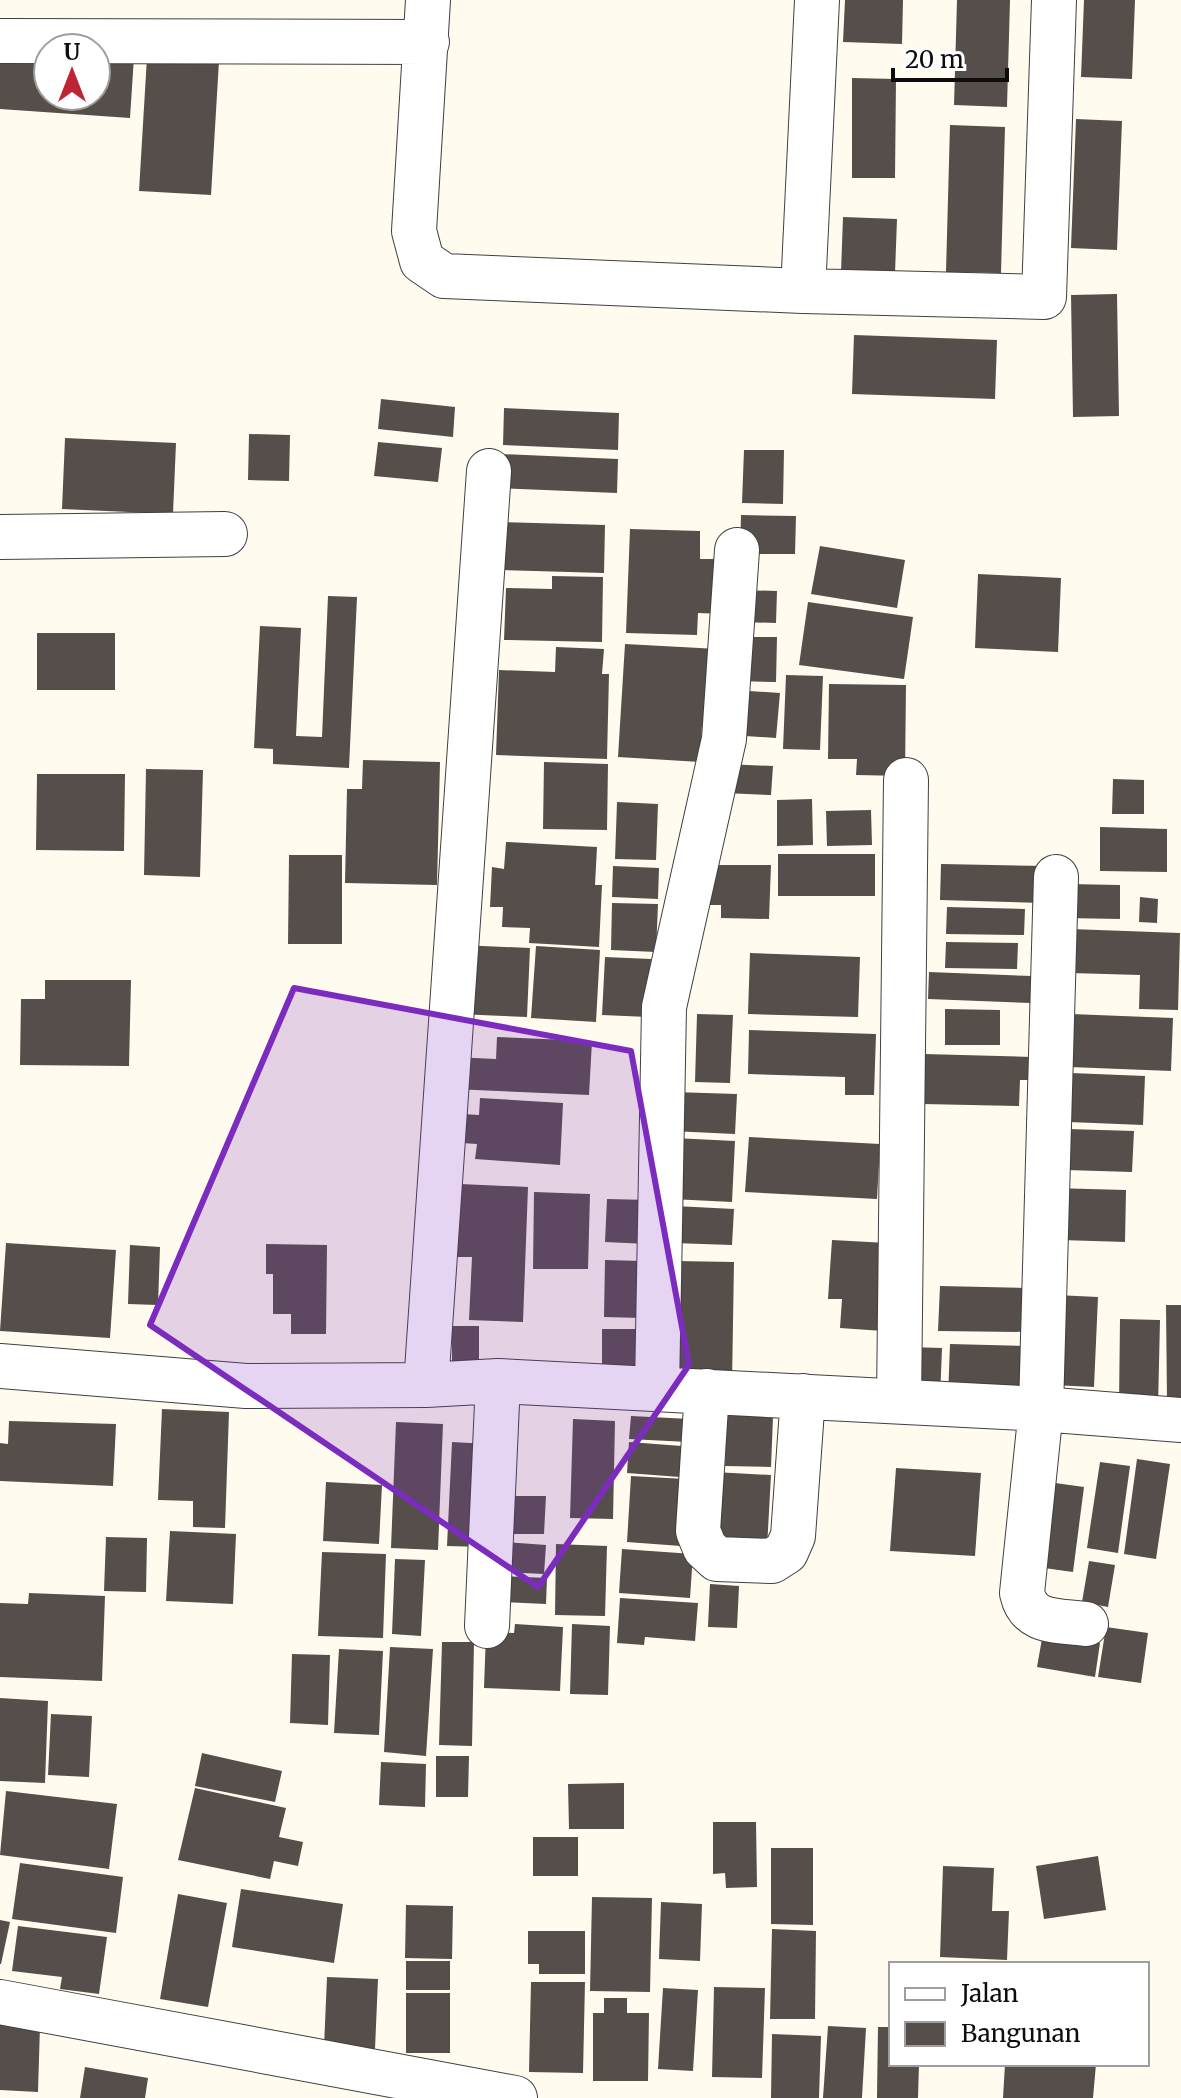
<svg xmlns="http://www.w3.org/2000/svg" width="1181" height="2098" viewBox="0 0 1181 2098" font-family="Merriweather,serif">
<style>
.building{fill:#564e4a}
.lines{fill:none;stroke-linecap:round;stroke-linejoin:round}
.minor-casing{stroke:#404040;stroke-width:46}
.minor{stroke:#fff;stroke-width:44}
.marked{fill:#7b2cbf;fill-opacity:0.2;stroke:#7b2cbf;stroke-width:6;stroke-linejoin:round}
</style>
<rect width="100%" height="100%" fill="#fffbee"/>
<path class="building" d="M845,0H903L902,44L843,42Z
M957,0H1010L1007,107L954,105Z
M1084,0H1135L1132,79L1081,77Z
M0,48L48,51V96H96V54L134,57L130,118L0,109Z
M147,57L219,61L211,195L139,191Z
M852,78L896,79L895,178H852Z
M1076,119L1122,121L1117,250L1071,248Z
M950,125L1005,127L1001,273L946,272Z
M843,217L897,219L895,273L841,272Z
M1117,294L1119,416L1073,417L1071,295Z
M854,335L997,340L995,399L852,394Z
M381,399L455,407L453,437L378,429Z
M504,408L619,413L618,450L503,445Z
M249,434L290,435L289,481L248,480Z
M65,438L176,443L173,514L62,509Z
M378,442L442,448L438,482L374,476Z
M744,450H784L783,504L742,503Z
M500,454L618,459L617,493L499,488Z
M741,515L796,516L795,554H740Z
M501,522L605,525L604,573L499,570Z
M630,529L700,531V559H725L724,614L698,613L697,635L626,633Z
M820,546L905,560L897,608L811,594Z
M978,574L1061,578L1058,652L975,648Z
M552,576L603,577L602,642L504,640L506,588L552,589Z
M742,590L777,591L776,623L741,622Z
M328,596L357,597L349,768L273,764V749L254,748L260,626L301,628L296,736L322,737Z
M808,602L913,617L904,679L799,665Z
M37,633H115V690H37Z
M737,637H777L776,682L736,681Z
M625,644L718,649L713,727L702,725L700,762L618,757Z
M556,647L604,649L602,674H609L607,759L496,755L499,670L555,672Z
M786,675L823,676L820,750L783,749Z
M829,684L906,685L905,776L856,775L857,759H828Z
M734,690L780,693L776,738L730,735Z
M363,760L440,762L437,885L345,883L347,789H362Z
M544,762L608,764L607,830L543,829Z
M725,764L773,766L771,795L723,793Z
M146,769L203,770L200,877L144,875Z
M37,774H125L124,851L36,850Z
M1113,779L1144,780V814H1112Z
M812,799L813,845L777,846V800Z
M617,802L658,804L656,860L615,859Z
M871,810L872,845L827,846L826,811Z
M1100,827L1167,829V872L1100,871Z
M506,842L597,847L595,885H602L599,947L529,943L530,928L502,927L503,907H490L492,867L504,869Z
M778,854H875V896H778Z
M289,855H342V944H288Z
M941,864L1045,866L1044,903L940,900Z
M700,865H771L769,919L721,918V905H699Z
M613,866L659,868L658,899L612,897Z
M1068,884L1120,885V919L1066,918Z
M1140,897L1158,899L1157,923L1139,922Z
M612,903L658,904L656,952L611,950Z
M947,907L1025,909L1024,935L946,934Z
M1071,929L1180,933L1178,1010L1139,1009L1140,975L1070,973Z
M946,942L1018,943L1017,969L945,968Z
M460,945L530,948L527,1017L457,1014Z
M536,946L600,950L596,1022L531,1018Z
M750,953L860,957L858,1017L748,1014Z
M605,957L651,959L648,1017L602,1015Z
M929,972L1032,976L1031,1003L928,999Z
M45,980H131L129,1066L20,1065L21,999H45Z
M945,1009L1000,1010V1045H945Z
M697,1014L733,1015L730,1083L695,1082Z
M1071,1014L1173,1018L1171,1071L1070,1067Z
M749,1030L876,1034L874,1095H845V1077L748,1074Z
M497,1037L592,1041L589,1095L452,1089L453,1057L496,1059Z
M924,1054L1032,1057V1080H1020L1019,1106L923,1104Z
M1071,1073L1145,1076L1143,1125L1069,1122Z
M673,1092L737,1094L735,1134L671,1131Z
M480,1098L563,1103L560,1165L475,1159L477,1144L462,1143L463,1114L479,1115Z
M1068,1129L1134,1131L1132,1172L1066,1170Z
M749,1137L880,1144L877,1199L745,1192Z
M674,1138L735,1141L732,1202L671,1199Z
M460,1184L528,1187L523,1322L469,1320L472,1257H457Z
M1053,1188L1126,1190L1125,1242L1061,1240Z
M534,1192L590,1194L588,1269H533Z
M607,1199L649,1200L648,1244L605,1242Z
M675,1206L734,1209L732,1245L673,1243Z
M832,1240L887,1243L883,1331L840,1328L842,1299H828Z
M6,1243L116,1250L110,1338L0,1331Z
M266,1244L327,1245L326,1334H291V1314H273V1274H266Z
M130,1245L160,1247L158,1305L128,1304Z
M605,1260L643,1261L642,1318L604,1317Z
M676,1261L734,1262L732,1384L673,1383Z
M940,1286L1031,1288L1029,1332L938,1331Z
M1056,1295L1098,1297L1094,1387L1052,1385Z
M1166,1305H1181V1401H1167Z
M1120,1319L1160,1320L1158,1407L1119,1406Z
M452,1326H479V1371H452Z
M602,1329H642V1377H602Z
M950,1344L1028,1346L1026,1399L948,1397Z
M909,1347L942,1348L940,1399L907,1398Z
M162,1409L229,1412L225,1528L193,1527V1501L158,1500Z
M727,1415L773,1417L771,1467L725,1466Z
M631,1416L690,1419L688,1442L629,1439Z
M573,1419L615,1421L613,1519L570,1518Z
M9,1421L116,1424L113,1486L0,1481V1443L8,1444Z
M396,1422L443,1424L438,1550L391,1548Z
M452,1442L488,1444L484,1547L447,1546Z
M629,1442L695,1447L693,1478L627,1473Z
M1137,1459L1170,1464L1156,1559L1124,1554Z
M1100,1462L1130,1466L1118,1553L1087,1548Z
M896,1468L981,1473L975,1556L890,1551Z
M714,1472L771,1475L767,1548L710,1545Z
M631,1476L685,1479L681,1546L627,1542Z
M326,1482L382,1485L379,1544L323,1541Z
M1048,1482L1084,1487L1073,1572L1037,1567Z
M510,1496H546L544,1534H509Z
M170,1531L236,1534L233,1604L166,1601Z
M106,1537L147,1538L146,1592L104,1591Z
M504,1542L546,1545L544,1574L502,1572Z
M556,1544L607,1546L605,1616L555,1615Z
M622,1549L693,1554L690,1598L619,1593Z
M322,1552L386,1554L383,1638L318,1636Z
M395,1559L425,1560L421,1636L392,1634Z
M1089,1561L1115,1565L1108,1607L1082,1602Z
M502,1576L547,1578L546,1604L501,1602Z
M710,1584L739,1586L737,1628L708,1627Z
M29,1593L105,1596L102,1681L0,1677V1603L28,1604Z
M620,1598L698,1603L695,1641L645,1637L644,1645L617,1643Z
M515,1624L563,1627L560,1691L484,1688L486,1632L514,1633Z
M572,1624L610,1626L608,1695L570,1694Z
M1106,1627L1148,1633L1141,1683L1098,1677Z
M1043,1633L1100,1643L1095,1677L1037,1667Z
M442,1642H474L472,1746L439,1745Z
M390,1647L433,1649L426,1756L384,1752Z
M339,1649L383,1651L379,1735L334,1733Z
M292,1654L330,1655L328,1725L290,1723Z
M0,1698L48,1701L45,1783L0,1781Z
M51,1714L92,1716L89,1777L48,1775Z
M202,1753L282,1771L275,1802L195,1786Z
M436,1756H469L468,1797H436Z
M381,1762L426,1764L425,1807L379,1805Z
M624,1783V1829H569L568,1784Z
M195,1788L286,1808L279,1837L303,1842L298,1866L274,1861L270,1879L178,1860Z
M6,1791L117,1804L109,1869L0,1855Z
M713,1822H756L757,1887L726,1888L725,1873L713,1874Z
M533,1837H578V1876H533Z
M771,1848H813V1925L771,1924Z
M1098,1856L1106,1910L1044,1919L1036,1866Z
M20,1863L123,1877L116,1933L12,1919Z
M943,1866L994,1868L992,1911H1009L1007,1960L940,1957Z
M241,1889L343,1904L334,1963L232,1947Z
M178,1894L227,1903L208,2007L160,1999Z
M592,1897L652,1898L650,1992L590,1991Z
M661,1902L702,1904L700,1961L659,1959Z
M406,1905L453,1906L452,1959L405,1958Z
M0,1920L10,1922L1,1964H0Z
M18,1926L107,1937L99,1994L60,1989L62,1977L12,1971Z
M772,1929L816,1931L815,2019H770Z
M528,1931H585V1974H539V1964H528Z
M406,1961H450V1990H406Z
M327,1977L378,1979L375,2049L324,2047Z
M531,1982H585L583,2073L529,2072Z
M714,1987L765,1988L762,2078L712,2077Z
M663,1988L698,1990L693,2071L658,2069Z
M406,1993H450V2053H406Z
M604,1998H627V2013H649L648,2081H593V2013H604Z
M0,2024L40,2026L38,2092L0,2090Z
M828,2026L866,2028L862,2098H823Z
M878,2027H891V2064H919L918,2098H877Z
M772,2034L821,2036L819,2098H771Z
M1005,2064H1096L1093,2098H1003Z
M85,2067L148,2078L145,2098H80Z"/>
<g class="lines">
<defs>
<path id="minor" d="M428,0L414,231L422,261L444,276L803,291L1044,297L1054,0
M0,41L427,42
M803,291L817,0
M0,537L225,534
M1056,877L1041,1409L1022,1593C1029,1625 1059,1620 1086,1624
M0,1366L246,1386L426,1385L498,1381L1041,1409L1181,1420
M426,1385L489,471
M657,1389L664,1007L724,739L737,550
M707,1391L698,1531L705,1548L717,1559L772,1561L786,1552L793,1536L803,1396
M899,1401L906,780
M487,1626L498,1381
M0,2002L515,2098"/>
</defs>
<use href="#minor" class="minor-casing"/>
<use href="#minor" class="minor"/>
</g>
<path class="marked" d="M294,988L631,1051L689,1365L538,1587L150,1325Z"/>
<rect x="889" y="1962" width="260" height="104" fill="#ffffff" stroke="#9e9e9e" stroke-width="2"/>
<rect x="905" y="1988" width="40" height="12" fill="#ffffff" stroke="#9e9e9e" stroke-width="2"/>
<text x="961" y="2002" font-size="24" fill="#0d0d0d">Jalan</text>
<rect x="905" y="2022" width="40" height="24" fill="#564e4a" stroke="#9e9e9e" stroke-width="2"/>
<text x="961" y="2042" font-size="24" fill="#0d0d0d">Bangunan</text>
<g transform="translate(72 72)"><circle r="38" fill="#ffffff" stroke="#9e9e9e" stroke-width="2"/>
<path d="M0-6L14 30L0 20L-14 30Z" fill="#bf2434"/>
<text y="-12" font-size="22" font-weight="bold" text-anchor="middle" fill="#0d0d0d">U</text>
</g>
<path d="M893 68v12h114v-12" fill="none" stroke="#0d0d0d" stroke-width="4"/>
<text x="905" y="68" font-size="24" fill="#0d0d0d" stroke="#ffffff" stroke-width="6" paint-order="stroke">20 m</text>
</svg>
